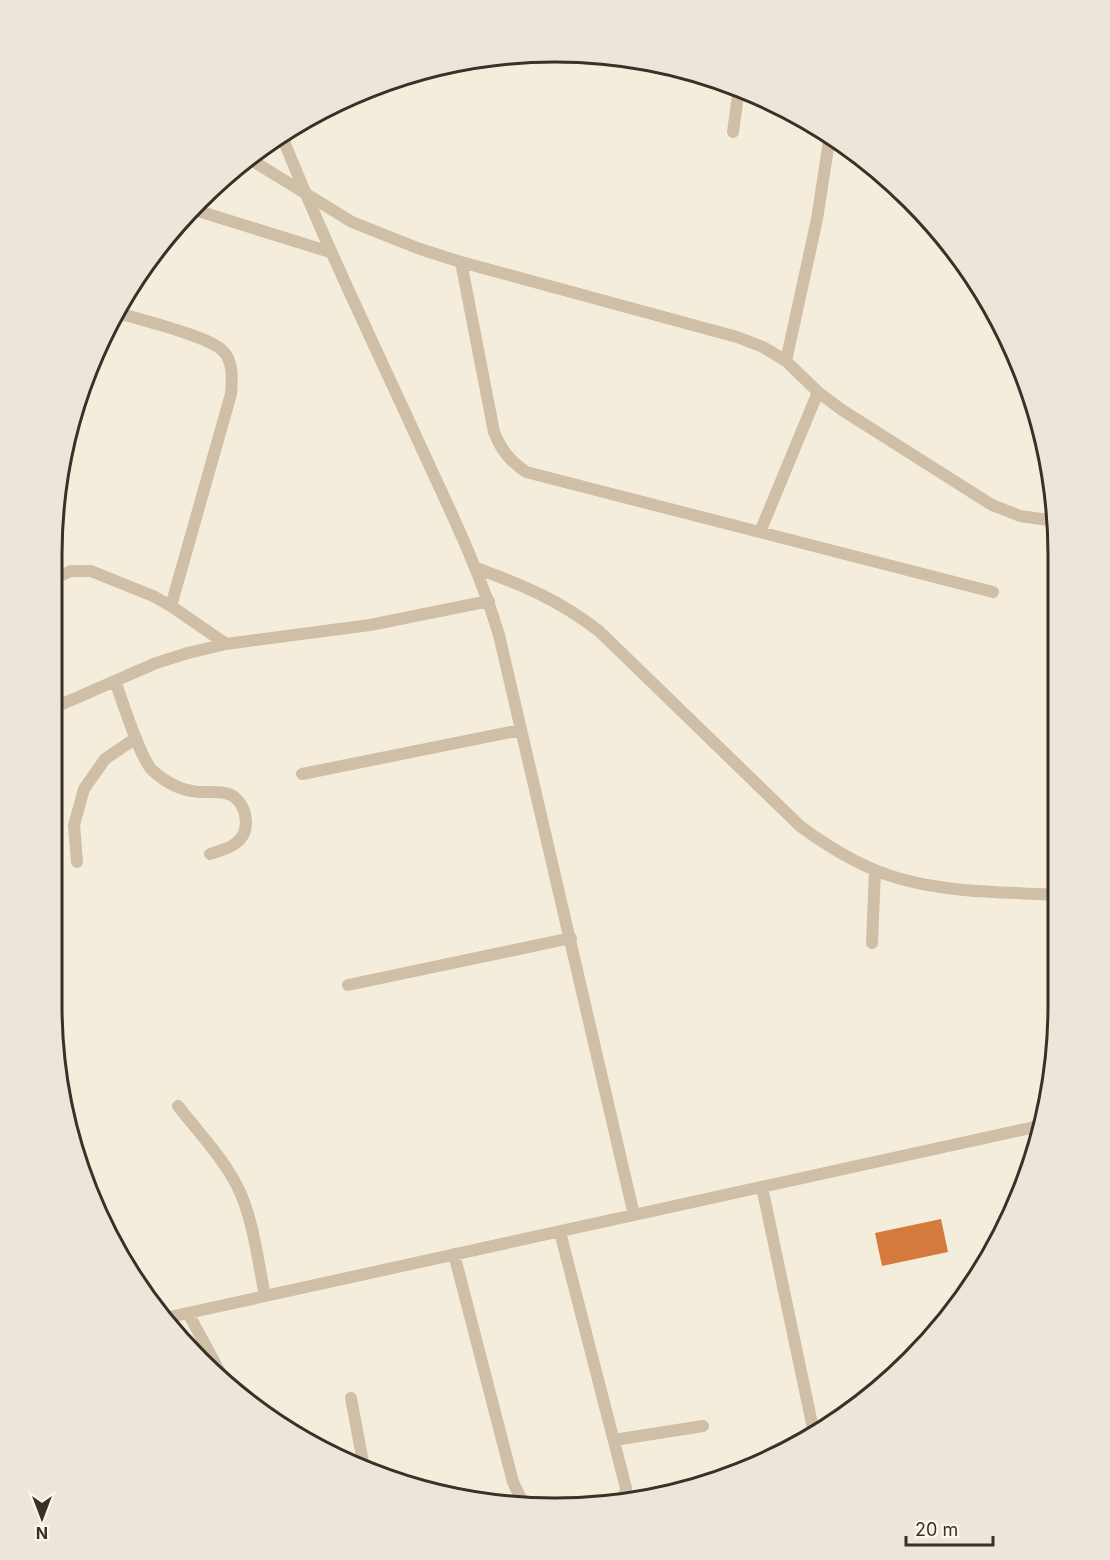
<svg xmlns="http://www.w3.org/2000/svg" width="1110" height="1560" viewBox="0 0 1110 1560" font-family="Inter,sans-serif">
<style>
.building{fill:#d37a3c}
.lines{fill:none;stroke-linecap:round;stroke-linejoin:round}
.service{stroke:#cebfa6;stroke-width:12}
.rim{fill:none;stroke:#3a3028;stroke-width:3}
</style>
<rect width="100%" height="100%" fill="#f5eddc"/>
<path class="building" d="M941,1219L948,1252L882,1266L875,1233Z"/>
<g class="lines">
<path class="service" d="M733,132L739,88
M281,134C322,236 369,334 415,434C445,500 478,565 499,635L634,1215
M248,158L352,222L420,249L461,262L737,337L763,347L786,361L818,392L842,410L992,505L1020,516L1055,521
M195,210L330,252
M461,262L494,432C501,450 510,461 526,472L993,592
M115,312C140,320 205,335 222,350C234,361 232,380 231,394L171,606
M786,361L817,219L830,135
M760,532L818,392
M476,568C525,586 557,599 599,631L800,826C831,849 864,869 901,879C951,893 1006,892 1057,895
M51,580L71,571H91L153,596L171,606L226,644
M115,681C123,702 139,756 152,770C163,780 178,789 192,791C205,794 222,789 233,796C248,807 251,832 236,843C229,849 218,851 210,854
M51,709L156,663L188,653L226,644L370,625L489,601
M302,774L521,730
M77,862L74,825L84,789L105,759L136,738
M872,943L875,870
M348,985L571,938
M178,1106C199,1133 226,1161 240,1192C254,1224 258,1262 265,1296
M1033,1127L1038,1146
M762,1187L814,1433
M560,1232L626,1488L624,1500
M454,1254L513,1482L520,1497L526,1504
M188,1313L220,1372L232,1390
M165,1318L1044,1125
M351,1398L363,1462L359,1469
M614,1440L703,1426"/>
</g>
<path d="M0 0H1110V1560H0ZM555 62H555A493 493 0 0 1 1048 555V1005A493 493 0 0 1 555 1498H555A493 493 0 0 1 62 1005V555A493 493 0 0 1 555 62Z" fill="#ece6da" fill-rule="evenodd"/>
<path class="rim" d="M555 62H555A493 493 0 0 1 1048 555V1005A493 493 0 0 1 555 1498H555A493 493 0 0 1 62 1005V555A493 493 0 0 1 555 62Z"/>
<g transform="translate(42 1518) rotate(180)" stroke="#fcf6e9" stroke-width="4.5" paint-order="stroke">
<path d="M0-4.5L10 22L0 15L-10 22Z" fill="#3a3028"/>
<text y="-9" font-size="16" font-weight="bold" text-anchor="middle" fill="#3a3028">N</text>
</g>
<path d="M906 1536v9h87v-9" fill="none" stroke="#3a3028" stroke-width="3"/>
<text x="915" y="1536" font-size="18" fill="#3a3028" stroke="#fcf6e9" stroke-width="4.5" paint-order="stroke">20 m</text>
</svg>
